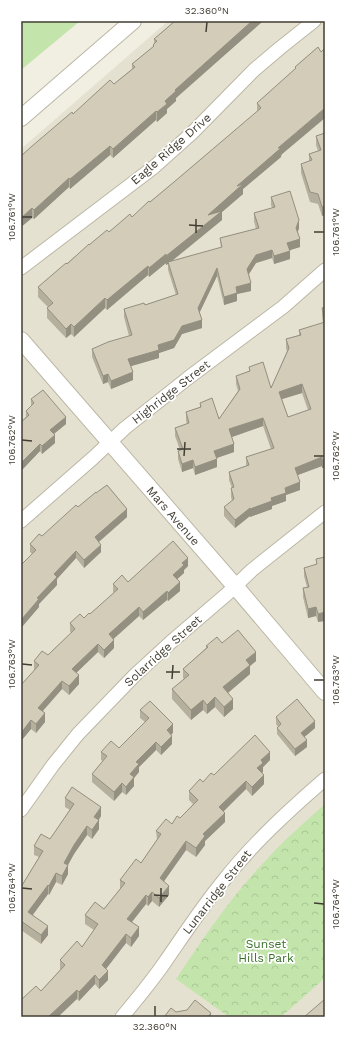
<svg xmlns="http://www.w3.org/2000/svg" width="346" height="1038" viewBox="0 0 346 1038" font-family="'Work Sans',sans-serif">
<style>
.residential{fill:#e5e1d0}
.grass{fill:#c3e5ab}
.forest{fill:url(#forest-crowns)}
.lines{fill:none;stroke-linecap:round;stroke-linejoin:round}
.minor-casing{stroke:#bcb7a5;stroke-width:15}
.tertiary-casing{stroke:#bcb7a5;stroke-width:18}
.minor{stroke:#fff;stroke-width:13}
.tertiary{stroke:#fff;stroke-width:16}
.wall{fill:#b5af9e;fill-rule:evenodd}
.shaded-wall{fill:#938f81}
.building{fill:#d2ccb8;stroke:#938f81;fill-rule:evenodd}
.ticks{fill:none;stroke:#423e33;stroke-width:1.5}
.labels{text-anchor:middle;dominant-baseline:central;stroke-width:3.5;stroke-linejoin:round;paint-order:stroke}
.street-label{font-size:12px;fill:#423e33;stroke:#fff}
.park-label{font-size:12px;fill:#3a7228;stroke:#fff}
.neatline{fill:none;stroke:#423e33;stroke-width:1.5}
.ticks-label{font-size:10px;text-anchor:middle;fill:#423e33}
</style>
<defs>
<pattern id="forest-crowns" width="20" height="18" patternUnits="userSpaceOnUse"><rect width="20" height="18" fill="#c3e5ab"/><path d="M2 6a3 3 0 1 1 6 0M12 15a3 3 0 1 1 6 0" fill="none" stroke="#a9c694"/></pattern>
</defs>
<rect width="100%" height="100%" fill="#f1eee2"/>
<path class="residential" d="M168,21H325V1017H21V149Z"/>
<path class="grass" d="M21,21H80L21,70Z"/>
<path class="forest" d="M325,804V978L281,1017H229L176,979C204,937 232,895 267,859C285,839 305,822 325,804Z"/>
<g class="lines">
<defs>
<path id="minor" d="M21,268L154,167L192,133L254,70L280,48L314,21
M21,521L93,458L125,428L188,378L283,307L325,270
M21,810L53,765L78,734L135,675L171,642L227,594L252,570L325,512
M122,1017C137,999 152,981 165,962C183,936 200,910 220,885C251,845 287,812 325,779"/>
<path id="tertiary" d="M21,118L133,21
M21,340L235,586L325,692"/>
</defs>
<use href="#minor" class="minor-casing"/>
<use href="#tertiary" class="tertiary-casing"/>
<use href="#minor" class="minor"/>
<use href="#tertiary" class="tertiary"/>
</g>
<path class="wall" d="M175,21H263L176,98V101L167,109V113L157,122L156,120L113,158L110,155L70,189L69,187L34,219L32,218L21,227L73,114L114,84L132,69V64L153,47V45L154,43V39Z
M318,47L281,157L243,189V194L222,212V220L172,261L221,248L220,238L256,229L254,221V213L272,208L271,205V197L299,228L298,232L300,247L290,250V259L274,264L272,258L256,263L249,274L251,291L237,294V301L224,305L217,276L199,313L202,328L182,334L174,348L159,353V358L131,366L133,380L111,389L108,382L103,384L92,357V349L129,336L124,317V309L145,305L176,295L168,270V264L166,265V263L149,277L148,275L107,310L105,308L74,337L71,334L66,338L47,318V308L48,307L38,297V287L89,245L132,217L174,182L257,112V103L295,69V67Z
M325,133L322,216L318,204L310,202L301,173V164L309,161V154L318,151L316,145V136Z
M325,307V468H322V466L298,475L300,490L286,495V501L272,506V509L250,517V516L235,528L224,516V507L232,501L231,497V488H232L229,480V472L246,466V457L271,449L263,426L232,437L234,452L216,458L217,467L195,475L193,468L182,472L178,459V451L180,450L175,436V428L187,424L186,421V412L200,407V403L219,419L238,391L236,384V376L249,371V367L271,388L287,351L286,348V339L299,335V330L323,323L322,316V308ZM302,393L308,410L288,417L282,399Z
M31,399L66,424L54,434L55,443L42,454L40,451L21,471V422L26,417V411L31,406Z
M78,507L127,517L99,542L101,552L84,568L76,558L57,579V585L39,604V607L21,628V565L32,554L30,552V544L42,536Z
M325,557L318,622L316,616L308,618L303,597V588L307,587L304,576V568L316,565V559Z
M188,566L184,570V573L177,579L180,591L168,601L167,600L143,620L139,616L113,639L114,648L104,658L98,652L76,673L79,684L69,695L62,689L43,711L45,722L36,733L31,729L21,741L34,670V661L48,655L71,633L70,631V623L84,618L90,614L114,593L113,592V584L128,582Z
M222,643L256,661L250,666V674L228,693L233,709L224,717L215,707L207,714L203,710L191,720L172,699V689L184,679L183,678V669L206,648V646Z
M140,710L173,733L171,734L172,744L161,755L156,750L139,767V772L134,778V786L126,795L122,792L114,801L92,782V774L103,761L101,760V752L119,748L145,722L140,718Z
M276,717L315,728L304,737L307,747L295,756L277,734V728L278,727L276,724Z
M270,760L263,767V772L262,773L264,784L252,796L246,789L223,811L225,822L205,841V845L196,857L186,850L164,881L169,895L159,907L152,901L148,906L146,904L132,922L139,936L131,947L126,943L106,969L108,980L99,989L95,984L79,1001L77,999L41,991L61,969H60V960L82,947L94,930L85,924V915L104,909L120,889V880L141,863L157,840L156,831L172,824L180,818L193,804L189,800V791L214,775Z
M65,798L101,816L99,820V829L92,839L87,835L74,854L68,865V874L62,885L56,882L49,895L48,894L33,915L48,935L41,944L21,930V887L39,857L34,855V846L50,839L70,810L65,807Z"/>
<path class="shaded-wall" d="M252,21H263L176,98V101L167,109V113L157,122V112L165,101L175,90Z
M325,108V118L281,155V157L243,189V194L222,212V220L168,264V262V264L166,265V256L237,186L278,148Z
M156,111V120L113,158V149Z
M110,146V155L70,189V179Z
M69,178V187L34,219V210Z
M325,206V215L322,216V207Z
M32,208V218L21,227V218Z
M299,220V228L296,236V228Z
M300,239V247L287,251V243Z
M272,250V258L256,263L247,277V269L256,255Z
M290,251V259L274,264V256Z
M166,254V263L149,277V268Z
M148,266V275L107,310V300Z
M217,268V276L198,316V308Z
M251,283V291L237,294V301L224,305V297L236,287Z
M105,298V308L74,337V327Z
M202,320V328L182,334L174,348L159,353V358L128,367V359L158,345L182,326Z
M71,324V334L66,338V329Z
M133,372V380L111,389V381Z
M108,374V382L103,384V376Z
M302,384V393L279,400V392Z
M66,417V424L50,437V430Z
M263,418V426L229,438V429Z
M55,435V443L42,454V446Z
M40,444V451L21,471V463Z
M234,444V452L214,459V451Z
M322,457V466L295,476V468Z
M217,459V467L195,475V467Z
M325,459V468H322V460Z
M193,460V468L182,472V464Z
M300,482V490L286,495V501L272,506V509L250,517V509L271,498L285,488Z
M250,508V516L235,528V520Z
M127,509V517L95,545V537Z
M101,545V552L84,568V560Z
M76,551V558L57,579V585L39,604V607L21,628V620L54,574Z
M188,558V566L184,570V573L173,583V575L182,563Z
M180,582V591L168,601V593Z
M167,591V600L143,620V612Z
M139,607V616L109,643V634Z
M316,607V616L308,618V609Z
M325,612V621L318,622V614Z
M114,640V648L104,658V650Z
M98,644V652L72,677V669Z
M256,652V661L250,666V674L223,697V687L246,660Z
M79,675V684L69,695V686Z
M62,681V689L38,716V708Z
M215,697V707L207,714V705Z
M233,699V709L224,717V707Z
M203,700V710L191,720V710Z
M45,713V722L36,733V724Z
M31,720V729L21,741V733Z
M315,721V728L301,740V733Z
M173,724V733L167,738V730Z
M172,736V744L161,755V747Z
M307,740V747L295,756V749Z
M156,742V750L139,767V772L134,778V786L126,795V787L130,774L136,762Z
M270,752V760L263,767V772L257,777V768L261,760Z
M264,775V784L252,796V787Z
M246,781V789L219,816V807Z
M122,783V792L114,801V792Z
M101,807V816L94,826V817Z
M225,813V822L205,841V845L196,857V848L203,834Z
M99,820V829L92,839V830Z
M87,826V835L74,854L64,872V863L74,845Z
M186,841V850L160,887V878Z
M68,865V874L62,885V876Z
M56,873V882L49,895V886Z
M48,885V894L28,921V912Z
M169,886V895L159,907V898Z
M152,892V901L148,906V897Z
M146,895V904L127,928V919Z
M48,926V935L41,944V935Z
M139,927V936L131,947V938Z
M126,934V943L102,974V965Z
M108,971V980L99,989V980Z
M95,975V984L79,1001V992Z
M77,990V999L58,1017H48Z
M211,1013V1017H208Z"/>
<path class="building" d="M175,21H252L175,90L176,91L165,101L167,104L157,112L156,111L113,149L110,146L70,179L69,178L34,210L32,208L21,218V156L31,147L72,112L73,114L110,80L114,84L135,67L132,64L154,46L153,45L157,41L154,39Z
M318,47L321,52L325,48V108L278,148H281L237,186L243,184L208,215L222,211L166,256V254L149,268L148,266L107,300L105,298L74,327L71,324L66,329L47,308L53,303L38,287L66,263L67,264L89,244V245L107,230L109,232L130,214L132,217L149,201L150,202L174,182L261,108L257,103L296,68L295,67Z
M325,133V206L322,207L318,194L310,192L301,164L312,160L309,154L321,150L316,136Z
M290,191L299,220L296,228L300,239L287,243L290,251L274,256L272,250L256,255L247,269L251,283L236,287L237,293L224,297L217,268L198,308L202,320L182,326L174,340L158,345L159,350L128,359L133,372L111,381L108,374L103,376L92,349L108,342L132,335L124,309L144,303L145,305L178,294L168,262L222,247L220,238L259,228L254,213L275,207L271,197Z
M325,307V320L322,308Z
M325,322V459L322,460V457L295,468L300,482L285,488L286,493L271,498L272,501L250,509V508L235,520L224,507L234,499L231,488L234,487L229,472L249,465L246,457L274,448L263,418L229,429L234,444L214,451L217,459L195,467L193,460L182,464L178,451L183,449L175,428L189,423L186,412L201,407L200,403L212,398L219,419L240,389L236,376L250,371L249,367L263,362L271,388L289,348L286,339L301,335L299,330ZM302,384L311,409L288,417L279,392Z
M43,390L66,417L50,430L55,435L42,446L40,444L21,463V422L29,415L26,411L34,403L31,399Z
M107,485L127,509L95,537L101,545L84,560L76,551L54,574L57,577L37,598L39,599L21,620V565L36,550L30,544L39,534L42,536L76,505L78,507L96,492V493Z
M173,541L188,558L182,563L184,565L173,575L180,582L168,593L167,591L143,612L139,607L109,634L114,640L104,650L98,644L72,669L79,675L69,686L62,681L38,708L45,713L36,724L31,720L21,733V685L39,665L34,661L42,651L48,655L75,629L70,623L80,614L84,618L89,613L90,614L118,589L113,584L122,575L128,582Z
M325,557V612L318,614L316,607L308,609L303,588L309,587L304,568L317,564L316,559Z
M238,630L256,652L246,660L250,665L223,687L233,699L224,707L215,697L207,705L203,700L191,710L172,689L189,675L183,669L208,647L206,646L217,637L222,643Z
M297,699L315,721L301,733L307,740L295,749L277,728L281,724L276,717Z
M150,701L173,724L167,730L172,736L161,747L156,742L136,762L139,764L130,774L134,777L126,787L122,783L114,792L92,774L107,756L101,752L111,741L119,748L149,718L140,710Z
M255,735L270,752L261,760L263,763L257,768L264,775L252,787L246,781L219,807L225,813L203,834L205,836L196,848L186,841L160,878L169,886L159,898L152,892L148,897L146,895L127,919L139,927L131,938L126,934L102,965L108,971L99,980L95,975L79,992L77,990L48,1017H21V1000L36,986L41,991L65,965L60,960L77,941L82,947L98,924L85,915L95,902L104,909L125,883L120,880L136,859L141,863L161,834L156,831L166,819L172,824L177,816L180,818L198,800L189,791L200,779L203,782L211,773L214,775Z
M72,787L101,807L94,817L99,820L92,830L87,826L74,845L64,863L68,865L62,876L56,873L49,886L48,885L28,912L48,926L41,935L21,921V887L43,851L34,846L41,834L50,839L74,804L65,798Z
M325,999V1017H304Z
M195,1000L211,1013L208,1017H164L171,1008L176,1012L187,1010Z"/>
<path class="ticks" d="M206,32L207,22M22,217H32M189,225L203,226M314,232H324M196,233V219M22,440L32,441M177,449H191M184,456L185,442M314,456H324M22,664L32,665M166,672H180M172,679L173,665M314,680H324M22,888L32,889M154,895L168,896M161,902V888M314,903L324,904M155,1016V1006"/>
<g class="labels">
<g class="street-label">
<text transform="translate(171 149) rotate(-41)">Eagle Ridge Drive</text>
<text transform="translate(171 392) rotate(-38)">Highridge Street</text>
<text transform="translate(173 516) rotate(49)">Mars Avenue</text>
<text transform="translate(163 651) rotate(-42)">Solarridge Street</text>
<text transform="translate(217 892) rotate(-52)">Lunarridge Street</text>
</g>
<g class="park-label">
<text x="266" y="944">Sunset<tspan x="266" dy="14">Hills Park</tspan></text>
</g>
</g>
<rect width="346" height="1038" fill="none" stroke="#ffffff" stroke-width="44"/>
<rect x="22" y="22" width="302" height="994" class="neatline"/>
<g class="ticks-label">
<text x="207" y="14">32.360°N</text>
<text transform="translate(11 217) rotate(-90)" y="4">106.761°W</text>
<text transform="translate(335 232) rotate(-90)" y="4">106.761°W</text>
<text transform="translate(11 440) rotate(-90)" y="4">106.762°W</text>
<text transform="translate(335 456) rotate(-90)" y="4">106.762°W</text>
<text transform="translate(11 664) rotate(-90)" y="4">106.763°W</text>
<text transform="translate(335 680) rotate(-90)" y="4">106.763°W</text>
<text transform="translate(11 888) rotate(-90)" y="4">106.764°W</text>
<text transform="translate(335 904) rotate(-90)" y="4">106.764°W</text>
<text x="155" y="1030">32.360°N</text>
</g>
</svg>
